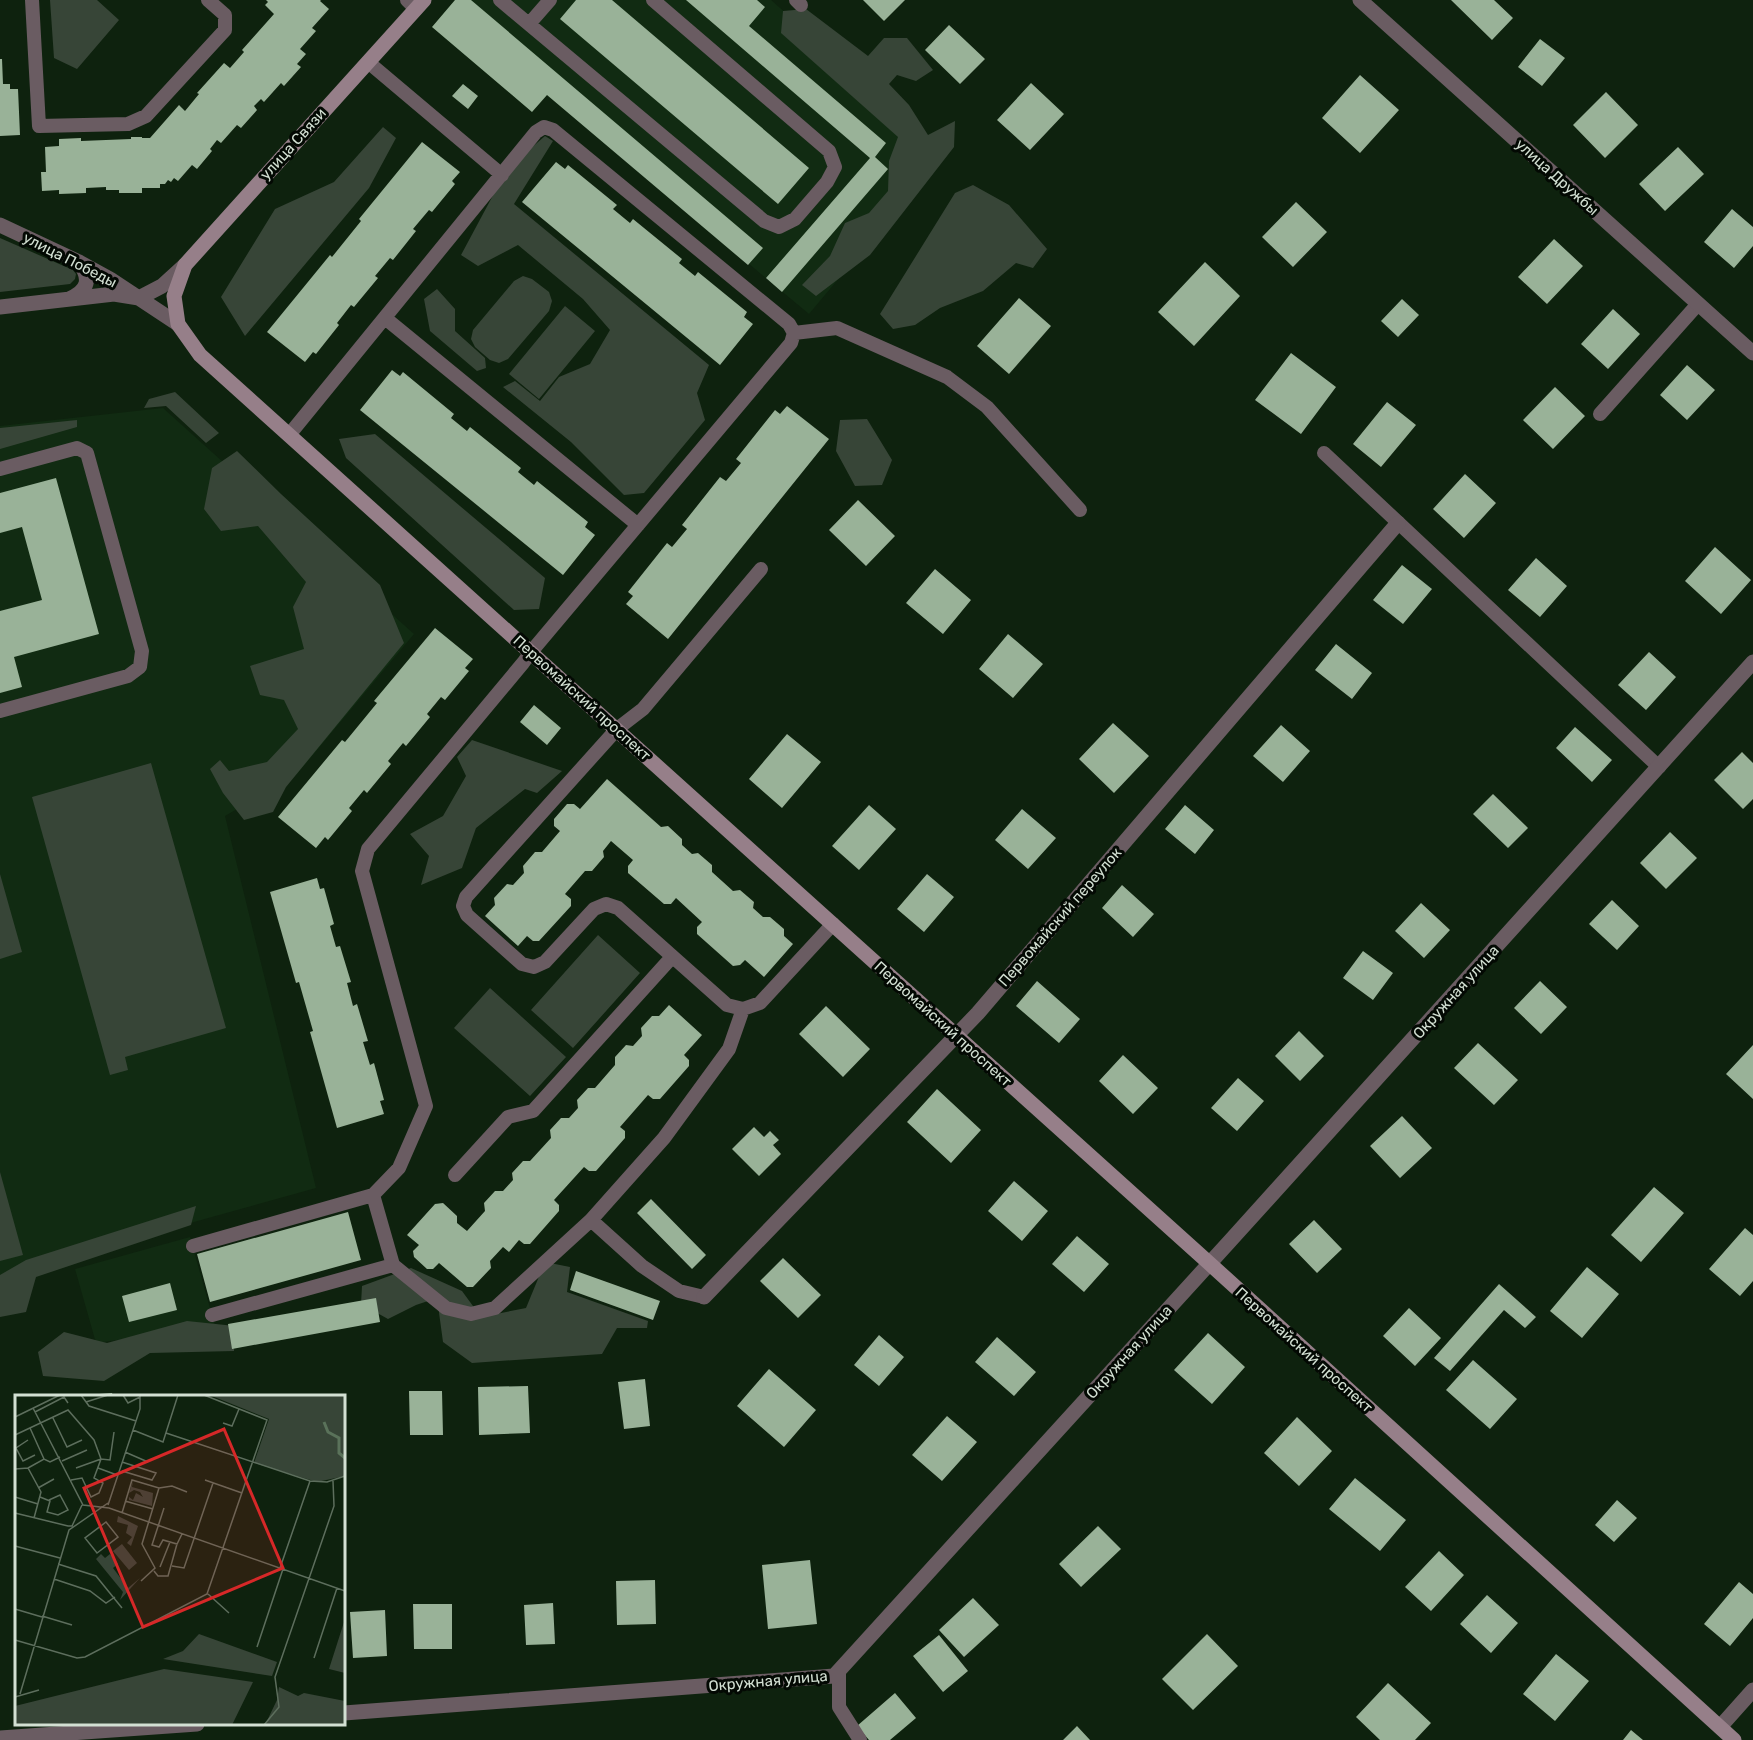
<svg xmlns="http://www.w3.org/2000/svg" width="1753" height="1740" viewBox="0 0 1753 1740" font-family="Rubik,sans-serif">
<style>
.built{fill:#112b12}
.green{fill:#374537}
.building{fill:#99b298}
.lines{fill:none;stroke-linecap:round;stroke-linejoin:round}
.lane{stroke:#6a5c62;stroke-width:14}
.street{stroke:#6a5c62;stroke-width:15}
.secondary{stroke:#967f89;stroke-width:15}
.labels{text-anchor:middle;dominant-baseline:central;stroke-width:6;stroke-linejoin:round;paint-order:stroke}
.street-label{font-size:15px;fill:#d3e0d3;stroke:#030903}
.inset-river{fill:none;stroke:#5a725a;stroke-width:3}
.inset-road{fill:none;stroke:#5d6e5d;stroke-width:1.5}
.view{fill:#d62828;fill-opacity:0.15;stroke:#d62828;stroke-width:3}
.inset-edge{fill:none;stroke:#d3e0d3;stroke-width:3}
</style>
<rect width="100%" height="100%" fill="#0e220e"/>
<path class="built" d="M455,0H771L944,153L809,314L547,95L532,112L432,27Z
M163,408L414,634L297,774L225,816L316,1188L0,1276V426Z
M190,1237L215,1326L96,1343L75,1269Z"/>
<path class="green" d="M50,0H97L119,20L77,69L54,58Z
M806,9L868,56L884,38H907L933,70L916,81L897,75L889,84L909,105L928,135L955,121L954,147L870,255L816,296L802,285L830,256L845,223L869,213L888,191L889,161L898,137L781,33L783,11Z
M383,127L396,138L369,188L245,336L221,297L275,209L334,182Z
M545,136L553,141L514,204L709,365L697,393L705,420L644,493L624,495L571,442L503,387L515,381L540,401L559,377L590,364L610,330L583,299L518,245L478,266L461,255L498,186L523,155Z
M973,185L1009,205L1047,249L1033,268L1016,263L983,291L940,308L915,325L893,329L880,314L955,193Z
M0,238L73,270L76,274L75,279L70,284L0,292Z
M523,276L532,279L549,292L552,301L549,311L508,359L499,363L490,360L475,347L471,339L473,330L514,281Z
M437,289L455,309V331L485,358L486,368L477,371L430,331L424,299Z
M565,306L595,331L539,399L509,374Z
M175,392L219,433L206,443L166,406L144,408L149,399Z
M867,419L892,460L882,485L855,486L836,451L840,420Z
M77,420V427L0,449V428Z
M375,434L545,578L539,609L514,610L346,458L339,439Z
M237,451L281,494L380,585L404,643L286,787L273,812L244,820L223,793L210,769L220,760L229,771L267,762L298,729L284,700L260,695L250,666L304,649L293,607L306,582L258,526L221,531L204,509L212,468Z
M472,740L562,771L537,793L525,789L476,828L462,868L421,885L429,856L410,834L443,816L466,776L457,757Z
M151,763L226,1028L125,1057L128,1070L110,1075L32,797Z
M0,874L22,952L0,959Z
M598,935L640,973L573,1048L531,1010Z
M490,988L566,1057L530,1096L454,1028Z
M0,1172L23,1255L0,1261Z
M196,1206L191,1225L36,1277L26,1312L0,1317V1275L26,1260Z
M545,1262L570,1267L567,1292L648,1321L647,1328H617L602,1354L472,1363L443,1342L437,1298L416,1305L388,1319L361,1304L362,1286L411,1268L462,1291L481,1317L526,1308Z
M187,1321L235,1326L234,1351L150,1353L104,1381L43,1376L38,1352L64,1332L107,1343Z"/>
<path class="building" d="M266,0H321L320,1L329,9L312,28L316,31L300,49L306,54L297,64L301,67L284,86L281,83L264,102L261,99L254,106L257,110L241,128L237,125L221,143L217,140L210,149L212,151L197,169L192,165L178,181L174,178L171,182L168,180L165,184H160V188H142V193H119V190H106V187L86,188V193L59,194V190L42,191L41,172H46L45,147L59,146V139L81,138V141L131,139V137H142V138H150L179,105L185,111L199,94L197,93L224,63L230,68L244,52L242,50L274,14L265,5L268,2Z
M455,0H471L763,248L748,265L547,95L532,112L432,27Z
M576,0H612L809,168L778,204L560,19Z
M686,0H757L765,7L749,26L886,143L875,157L888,169L782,292L766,278L870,158Z
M863,0H905L884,21Z
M1451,0H1494L1513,18L1492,40Z
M949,25L985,59L960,84L925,50Z
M1540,39L1565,58L1542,86L1518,67Z
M0,59H2L3,84H10V89H18L20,135L0,136Z
M1360,75L1399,110L1360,153L1322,118Z
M1031,83L1064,114L1030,150L997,120Z
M463,84L478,96L468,109L452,96Z
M1606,92L1638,125L1605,158L1573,125Z
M422,142L460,172L452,181L455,184L432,212L429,210L413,229L416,231L393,260L390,258L375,276L378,278L354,307L351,305L337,323L339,325L316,354L313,352L305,362L267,332L330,255L332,257L361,221L359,219Z
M1678,147L1704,174L1665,211L1639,184Z
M556,162L565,169L568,165L617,205L613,209L630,223L633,219L682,259L679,263L695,276L698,272L747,312L744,317L753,324L720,365L522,202Z
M1296,202L1327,232L1293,267L1262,237Z
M1732,209L1753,227V246L1734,268L1704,242Z
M1554,239L1583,266L1547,304L1518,277Z
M1205,262L1240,296L1194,346L1158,312Z
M1019,298L1051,326L1009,374L977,346Z
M1402,299L1419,315L1398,337L1381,321Z
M1613,309L1640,334L1608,369L1581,344Z
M1291,353L1336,387L1301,434L1255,400Z
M1687,365L1715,390L1687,420L1660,395Z
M392,370L400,376L403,372L454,414L451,418L467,431L470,427L521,468L518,472L534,485L537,481L588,522L585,527L595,535L563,575L360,410Z
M1555,387L1585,416L1553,449L1523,420Z
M1387,402L1416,425L1381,467L1353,444Z
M787,406L829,439L668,639L626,604L633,596L628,592L667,543L672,547L687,529L682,525L720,477L726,481L741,463L736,459L775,410L780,414Z
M1465,474L1496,503L1464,538L1433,509Z
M56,478L99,634L14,657L22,687L0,693V611L42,600L22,527L0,533V493Z
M858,500L895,536L866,566L829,530Z
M1715,547L1751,580L1721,614L1685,581Z
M1536,558L1567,586L1540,617L1508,590Z
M1402,565L1432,589L1403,624L1373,600Z
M935,569L971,600L943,634L906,603Z
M435,628L473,659L465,668L469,671L445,700L441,697L427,714L430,717L406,746L403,743L388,761L391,764L367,793L364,790L349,808L352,811L328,840L325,837L316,848L278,817L342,740L345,742L377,703L374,701Z
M1008,634L1043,664L1013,698L979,669Z
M1336,644L1372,673L1352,699L1315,670Z
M1649,652L1676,677L1646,710L1618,685Z
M534,705L561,728L547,745L520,722Z
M1113,723L1149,756L1114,793L1079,759Z
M1281,725L1310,751L1283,782L1253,756Z
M1575,727L1612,760L1592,782L1556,748Z
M787,734L821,762L782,808L749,779Z
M1742,752L1753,763V799L1743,809L1714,780Z
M607,779L661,827L668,826L682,839V845L692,854L698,853L712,865V872L733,891L740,890L754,902L753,908L763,917H770L784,929V936L793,944L764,977L745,960L740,965L733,966L697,934V927L702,922L676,898L671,904H664L628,873V866L633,860L611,841L603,851L604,857L592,871H585L565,894L571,899V906L539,941H533L527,936L518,946L485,916L495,905L494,898L507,884L513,885L524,873L523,866L535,852H542L560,831L554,826V819L567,804H574L580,809Z
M1493,794L1528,828L1508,848L1473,814Z
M869,805L896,829L859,870L832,846Z
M1185,805L1214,830L1195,854L1165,829Z
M1022,809L1056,838L1028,869L995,840Z
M1670,832L1697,858L1666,889L1640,863Z
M927,874L954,897L924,932L897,909Z
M317,878L320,889L324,888L334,924L330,926L336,947L340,946L351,982L347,983L353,1006L357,1004L368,1041L363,1042L370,1065L374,1063L384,1100L380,1101L384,1114L337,1128L310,1032L313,1031L299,982L296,983L270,892Z
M1122,885L1154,914L1133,937L1102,908Z
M1612,900L1639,926L1617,950L1589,924Z
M1421,903L1450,930L1424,958L1395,931Z
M1363,951L1393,973L1373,1000L1343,978Z
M1037,981L1080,1019L1059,1043L1016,1006Z
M1540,981L1567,1007L1541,1034L1514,1008Z
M669,1005L702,1035L684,1055L689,1060V1066L660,1099H653L648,1095L620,1127L625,1131V1138L596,1171H589L584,1167L554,1200L559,1205V1211L530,1244H524L519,1240L509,1252L503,1247L490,1261L491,1268L473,1287H467L439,1263L433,1269H427L414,1257L413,1251L419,1245L407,1235L435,1204L443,1203L457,1216V1223L467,1231L485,1211L484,1203L495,1191H503L513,1180L512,1173L523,1161H530L551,1138L550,1130L561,1118H569L578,1108L577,1100L588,1088H595L615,1065V1057L626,1045L633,1046L642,1036L641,1028L652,1016H659Z
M826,1006L870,1049L843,1077L799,1034Z
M1299,1031L1324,1056L1300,1081L1275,1056Z
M1478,1043L1518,1080L1494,1105L1454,1068Z
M1753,1045V1099L1726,1074Z
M1123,1055L1158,1088L1133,1114L1099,1081Z
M1238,1078L1264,1101L1237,1131L1211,1108Z
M937,1089L981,1130L951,1163L907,1122Z
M1402,1116L1432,1148L1400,1178L1370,1146Z
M754,1127L764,1137L770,1131L779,1140L773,1145L781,1154L759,1176L732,1149Z
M1014,1181L1048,1211L1022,1241L988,1211Z
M1654,1187L1684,1213L1641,1262L1611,1235Z
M651,1199L706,1255L692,1269L637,1213Z
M348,1212L361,1260L210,1302L197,1254Z
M1314,1220L1342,1249L1317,1273L1289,1244Z
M1745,1228L1753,1235V1281L1740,1296L1709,1269Z
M1077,1236L1109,1264L1084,1292L1052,1264Z
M783,1258L821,1295L798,1318L760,1281Z
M1587,1267L1619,1294L1582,1338L1550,1311Z
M576,1271L660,1301L653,1320L570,1290Z
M170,1283L177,1310L129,1322L122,1296Z
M1499,1284L1536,1317L1525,1328L1504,1310L1450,1371L1434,1358Z
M376,1298L380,1322L232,1349L228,1324Z
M1409,1308L1441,1338L1415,1366L1383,1336Z
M1208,1333L1245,1367L1212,1404L1174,1370Z
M879,1335L904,1357L879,1386L854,1365Z
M997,1337L1036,1372L1014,1396L975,1362Z
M1473,1360L1517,1399L1490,1429L1446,1390Z
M769,1369L816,1410L784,1447L737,1406Z
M645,1379L650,1426L624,1429L618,1382Z
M528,1386L530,1433L479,1435L478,1387Z
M409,1391H442L443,1435H410Z
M112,1393L113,1396H86V1395Z
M947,1416L977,1442L942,1481L912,1455Z
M1297,1417L1332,1451L1299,1486L1264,1453Z
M1355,1478L1406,1520L1380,1551L1329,1509Z
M1617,1500L1637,1518L1614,1542L1595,1525Z
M1098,1526L1121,1549L1081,1587L1059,1564Z
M1439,1551L1464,1575L1431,1611L1405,1587Z
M810,1560L817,1624L768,1629L762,1565Z
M655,1580L656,1624L617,1625L616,1581Z
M1739,1582L1753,1594V1618L1730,1646L1704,1624Z
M1487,1595L1518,1623L1491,1653L1460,1624Z
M973,1598L999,1625L964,1657L939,1630Z
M553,1603L555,1644L526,1645L524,1605Z
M413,1604H452V1649H414Z
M385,1610L387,1656L353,1658L350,1612Z
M1207,1634L1238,1666L1193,1710L1162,1679Z
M939,1635L968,1671L943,1692L913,1656Z
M1556,1654L1589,1681L1555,1721L1523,1694Z
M1388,1683L1431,1723L1415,1740H1380L1356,1717Z
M895,1693L916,1718L890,1740H869L857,1726Z
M1077,1726L1090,1740H1063Z
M1631,1730L1643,1740H1623Z"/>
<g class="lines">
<path class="lane" d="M32,0L39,126L128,124L146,116L225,30V15L208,0
M407,0L416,9
M500,0L764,221L779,227L795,219L827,182L835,167L829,151L653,0
M796,0L801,5
M529,24L550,0
M368,62L502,175
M385,318L638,525
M794,333L837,328L947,377L987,407L1080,510
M1600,414L1698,304
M1324,453L1659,767
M0,469L77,448L87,453L142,651L140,667L128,676L0,711
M761,569L643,709L617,729L466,897L463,906L467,915L522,964L534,967L545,962L594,909L606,904L618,908L727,1005L743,1009L760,1003L833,924
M455,1175L508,1117L533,1111L672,957
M373,1195L393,1265L446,1308L471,1314L495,1308L591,1220L664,1138L729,1049L743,1009
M591,1220L642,1266L679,1291L704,1297
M193,1246L373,1195L399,1168L426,1106L362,871L368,849L523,663L531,652L791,343L794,333L789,324L553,130L544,127L536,132L289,435
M212,1315L393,1265
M839,1671V1707L860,1740"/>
<path class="street" d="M1360,0L1753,353
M0,225L79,262L110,279L178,324
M69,299C89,290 91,279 79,262
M0,307L114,294L139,298L162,286L185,265
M704,1297L978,1013L1398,523
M344,1713L834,1676L1230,1241L1753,662
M1720,1727L1753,1690
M0,1738L197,1724"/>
<path class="secondary" d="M424,0L185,265L174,296L178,324L200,355L1209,1263L1734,1740"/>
</g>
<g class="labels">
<g class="street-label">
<text transform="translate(293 144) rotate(-48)">улица Связи</text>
<text transform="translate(1557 177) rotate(42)">улица Дружбы</text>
<text transform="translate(70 260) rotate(27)">улица Победы</text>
<text transform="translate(582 698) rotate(42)">Первомайский проспект</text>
<text transform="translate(1060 917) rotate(-49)">Первомайский переулок</text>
<text transform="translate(1456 992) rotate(-48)">Окружная улица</text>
<text transform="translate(943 1024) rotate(42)">Первомайский проспект</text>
<text transform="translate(1304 1350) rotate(42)">Первомайский проспект</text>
<text transform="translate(1129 1352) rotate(-48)">Окружная улица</text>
<text transform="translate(768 1681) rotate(-5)">Окружная улица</text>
</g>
</g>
<g transform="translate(15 1395)">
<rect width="330" height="330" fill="#0e220e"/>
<path d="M330,0V81L302,87L239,68L254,24L197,1ZM118,86L117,92L138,98L137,111L114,105V102L118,105L121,98L128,102L125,97L119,95L114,98ZM103,121L123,131L116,151L112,148L117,142L111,138L113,130L102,127ZM107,149L122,168L114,175L98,156ZM86,159L90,163L95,159L103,169L98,173L113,193L125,183L105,205L108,197L81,164ZM330,224V278L314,274ZM184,239L262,267L257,281L148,264L168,256ZM149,274L238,287L217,330H0V311ZM264,292L283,301L289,298L330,306V330H250L262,305Z" fill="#374537"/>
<path class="inset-river" d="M309,27L313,37L324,43V58L330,63"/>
<path class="inset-road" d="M66,0L74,11L121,26M108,0L113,8L125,2M71,7L93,0M18,13L68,110L94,113L330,196M20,17L49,2L53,8M0,22L45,0M38,23L52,52L67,45M208,28L217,31L224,14M15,33L29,64M118,35L148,47L163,0M151,38L295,86L312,87L330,81M0,40L53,15L79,45L86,64L61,73M13,45L1,53L8,66L20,60M110,57L133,67M47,66L72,55M107,67L141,78L137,85L107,76M13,73L29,64L35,67L45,62M83,73L102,80M0,74L13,73L26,97L19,123M56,85L67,83L76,102L84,98L88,88L79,83L86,64L95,65L99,37M190,85L227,98M23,93L39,84M144,93L157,91L172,97M0,102L23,109M25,102L35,106L32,117L43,120L53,115L45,100L34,105M110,106L138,114M93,110L125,14V0M149,113L137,150L144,152L148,145L162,149L167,139M0,118L53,131H57L67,110M107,118L117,85L144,93L127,149L140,173L126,186M91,127L103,142L82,158L70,143ZM0,151L45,163M43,169L81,181L107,213M157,171L169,173L198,88M145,172L155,147M265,173L295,86M139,176L143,181H153L162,149M39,184L75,196L91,208L100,202M193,199L214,218M0,214L27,222M27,221L57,230M0,245L62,263L70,262L192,199L252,25L189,0M242,252L268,174M299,263L322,193M5,299L54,135L93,108M0,302L24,295M249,330L264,312L260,282L319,111L318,86"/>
<path class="view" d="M209,34L268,173L128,232L69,93Z"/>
<rect width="330" height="330" class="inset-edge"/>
</g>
</svg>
